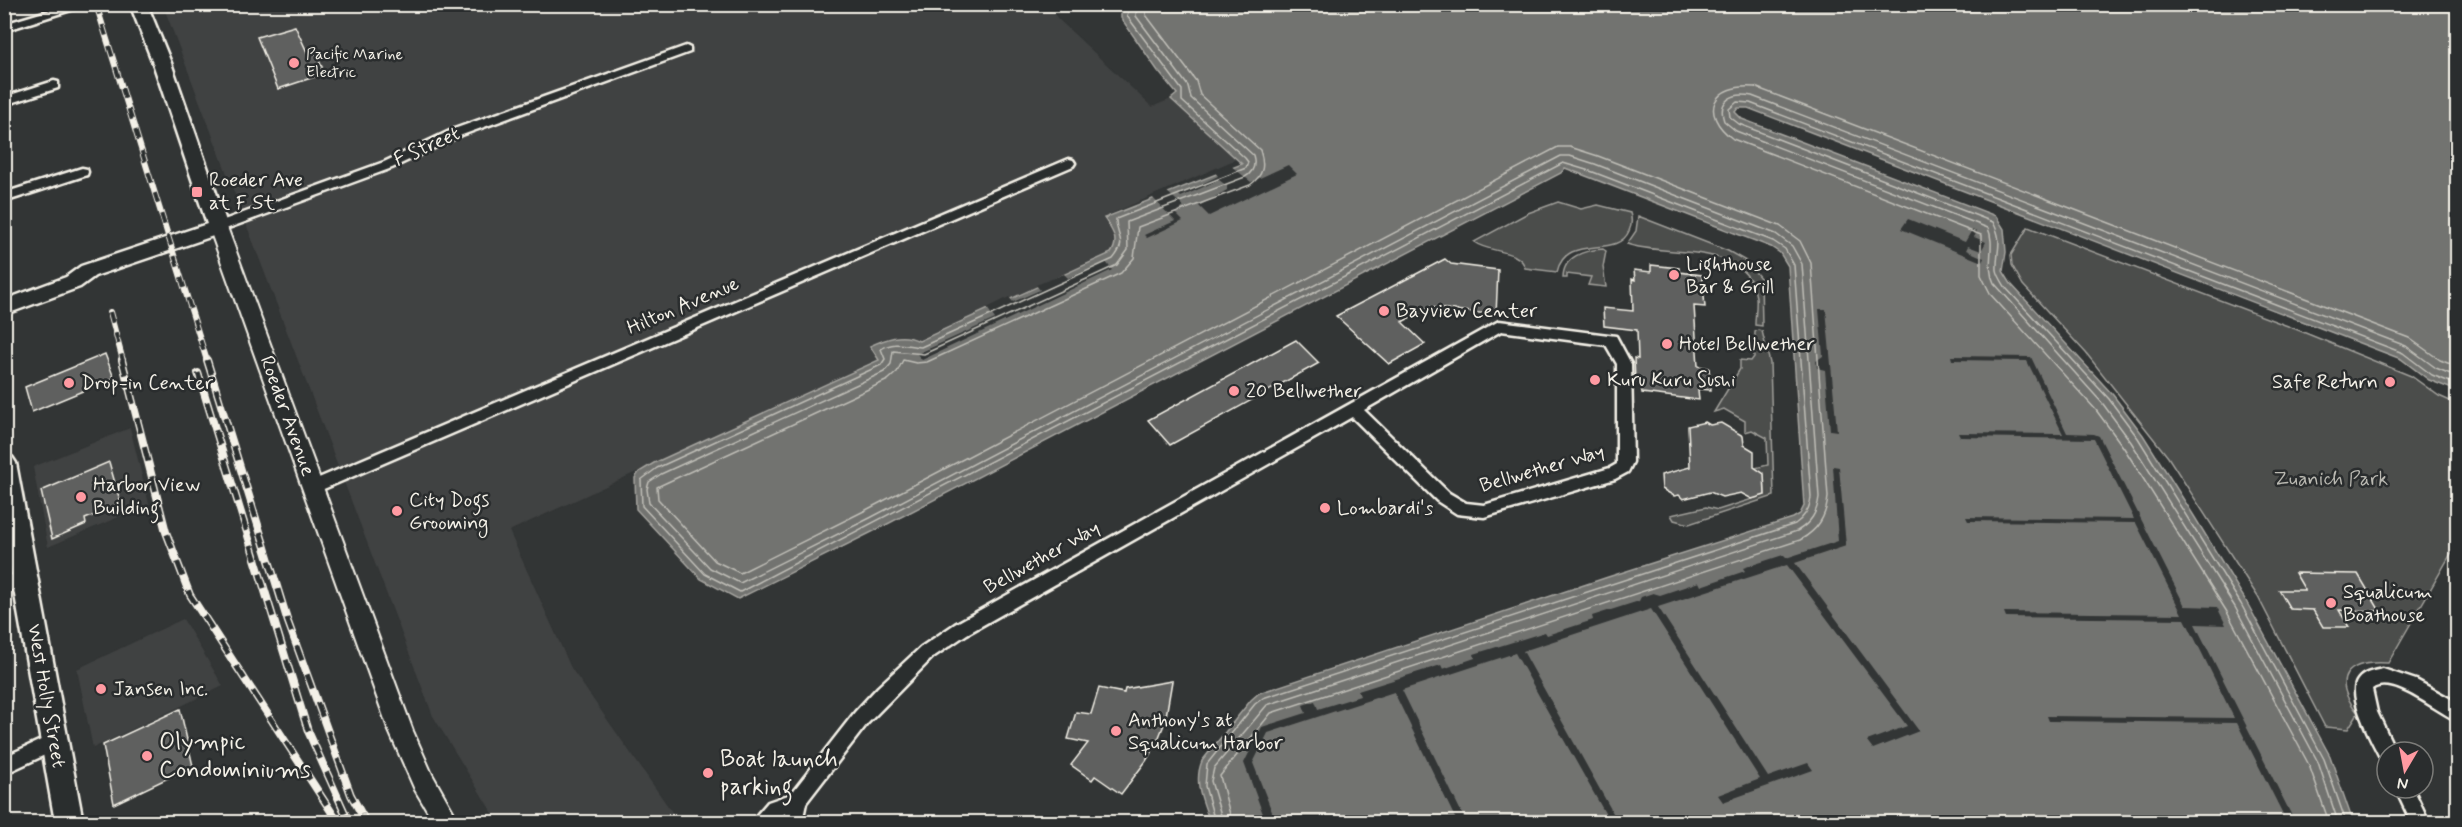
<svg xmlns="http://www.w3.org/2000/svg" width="2462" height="827" viewBox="0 0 2462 827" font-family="Mynerve,sans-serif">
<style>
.built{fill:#404242}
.green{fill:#4b4d4c;stroke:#a09f9a;stroke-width:1.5}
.water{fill:#727370;stroke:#a6a5a0;stroke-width:1.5}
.pier{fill:#323535}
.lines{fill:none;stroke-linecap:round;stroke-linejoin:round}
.shore{stroke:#c0bfb8;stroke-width:1.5}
.building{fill:#5f605f;stroke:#f4f1e8;stroke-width:1.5}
.minor-casing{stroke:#f4f1e8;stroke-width:5}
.tertiary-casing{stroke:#f4f1e8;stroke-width:4}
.secondary-casing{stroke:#f4f1e8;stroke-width:5}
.minor{fill:#2a2d2e;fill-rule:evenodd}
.tertiary{fill:#2a2d2e;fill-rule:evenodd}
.secondary{fill:#2a2d2e;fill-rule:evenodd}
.rail-far1-casing{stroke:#f4f1e8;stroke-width:6}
.rail-casing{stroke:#f4f1e8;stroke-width:8}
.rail-far1{stroke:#2a2d2e;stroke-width:4;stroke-dasharray:11;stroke-linecap:butt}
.rail{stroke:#2a2d2e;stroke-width:5;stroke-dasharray:15;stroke-linecap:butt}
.poi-dot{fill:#ff9aa2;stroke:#2a2d2e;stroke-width:2}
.labels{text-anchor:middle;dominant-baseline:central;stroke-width:5;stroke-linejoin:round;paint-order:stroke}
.far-poi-label{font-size:16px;fill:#f4f1e8;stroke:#2a2d2e;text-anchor:start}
.street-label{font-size:20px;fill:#f4f1e8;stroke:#2a2d2e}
.poi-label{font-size:20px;fill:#f4f1e8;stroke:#2a2d2e;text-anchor:start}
.park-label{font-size:20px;fill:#b9b8b1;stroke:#2a2d2e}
.near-poi-label{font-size:24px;fill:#f4f1e8;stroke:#2a2d2e;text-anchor:start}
</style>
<rect width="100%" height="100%" fill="#323535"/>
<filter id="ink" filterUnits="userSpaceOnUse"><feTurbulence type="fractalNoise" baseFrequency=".0167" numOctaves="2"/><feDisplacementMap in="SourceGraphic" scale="12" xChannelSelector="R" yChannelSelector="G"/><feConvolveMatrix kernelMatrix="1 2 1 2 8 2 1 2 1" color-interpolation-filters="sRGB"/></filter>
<g filter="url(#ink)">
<path class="built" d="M163,5H1047L1058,19L1152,107L1171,99L1241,157L1104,217L1115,234V247L1111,253L918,341L911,337L887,338L870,346L880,359L509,531L571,668L679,822H498L433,716Z
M130,428L149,504L48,547L33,467Z
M183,619L223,686L93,748L77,669Z"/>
<path class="green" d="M1558,202L1581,209L1598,205L1630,213C1632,219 1632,225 1629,231C1617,260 1566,232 1557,272L1525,268C1521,249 1488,253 1474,242L1528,213Z
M1638,216L1728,251L1746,261L1761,279L1762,326L1755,325C1755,316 1757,305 1756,297C1746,239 1666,258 1627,244L1636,231Z
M2028,227L2293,328L2411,376L2439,396L2457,404V543L2388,663C2347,660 2330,678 2358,713L2348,729L2325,727L2258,597L2168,457L2086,353L2023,285L2012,265L2011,255Z
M1603,249L1606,251L1603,267L1606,287L1588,285L1591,277L1567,274V278H1563C1563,256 1585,250 1603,249Z
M1758,330L1762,331L1770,363L1774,496L1689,524L1674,520L1671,515L1706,507L1718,510L1765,495L1764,474L1755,468L1768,465L1767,438L1752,430L1745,432V421L1724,409L1714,412L1740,369V360L1751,361L1754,357L1755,332Z"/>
<path class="water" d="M1131,5H2457V391L2429,380L2401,359L1748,108H1738L1735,112L1742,119L1996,216L2004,229L2006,252L2003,271L2011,284L2113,395L2143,435L2194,516L2246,601L2330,756L2353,822H1210C1203,801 1193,783 1202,761L1251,700L1259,693L1608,577L1793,518L1800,514L1804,506L1788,266L1780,253L1771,247L1565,168L1561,173L876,530L738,599L701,579L636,509L635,478L639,472L654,463L879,360L870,346C885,339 902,332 919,341L1111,253C1120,240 1112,230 1104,218L1242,164L1171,99L1177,94L1158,71L1121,18V8Z"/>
<path class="pier" d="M1230,165L1251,182L1288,165L1297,174L1209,216L1199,206L1227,190V186L1219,180L1181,197L1179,195L1218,176L1214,171Z
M1165,190L1184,207L1175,213L1183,221L1147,238L1144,235L1175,221L1151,196Z
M1908,219L1965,242L1972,230L1977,232L1974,237L1986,242L1981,251L1968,246L1966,250L1984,258L1982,262L1901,229Z
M1106,262L1112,270L922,360L917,354L995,319L987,308L1009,297L1013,302L1040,290L1036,285L1064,274L1068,278Z
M1819,309H1826L1837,431L1830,430L1825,370L1817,368L1816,361L1823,356Z
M1951,356L2031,357L2067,433L2094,434L2099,436L2185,606L2217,607L2226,625L2195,624L2295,822H2287L2237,723L2049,721L2047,716L2234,718L2185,619L2006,617L2004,612L2182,614L2136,523L1968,521L1966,517L2134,519L2094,439L1960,437L1958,433L2063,434L2027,361L1952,360Z
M1833,466L1839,467L1846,546L1795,563L1919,731L1873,749L1867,741L1907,726L1787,565L1658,607L1768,777L1808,763L1813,770L1723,802L1718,795L1760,779L1651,609L1523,651L1618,822H1610L1515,653L1402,690L1466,822H1457L1394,692L1268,733L1253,763L1276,822H1266L1244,763L1262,727L1306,713L1303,705L1315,701L1318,709L1360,696L1358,691L1441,665L1443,669L1475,658L1474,654L1545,632L1547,635L1593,620L1592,616L1639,601L1641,597L1653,593L1660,595L1699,582L1701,586L1745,571L1743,568L1783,555L1786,558L1838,541Z"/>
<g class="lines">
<path class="shore" d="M1130,4L1127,16L1182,90V101L1245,158L1248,162L1246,168L1116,219C1115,236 1129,240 1113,259L921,347C906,346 895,340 881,349L885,359L881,365L657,468L641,480L642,506L705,574L740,592L1563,163L1593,172L1773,241L1785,249L1794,265L1811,497C1810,509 1805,517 1795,524L1263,698L1255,704L1207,764L1205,786L1215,822
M1137,4L1136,16L1188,86L1191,98L1253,155C1256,165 1254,172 1245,177L1127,222L1128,250L1117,265L924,354L893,351L891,364L884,372L661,474L649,482L647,489L649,503L710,568L740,583L870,518L1561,156H1570L1595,164L1776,234L1792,246L1802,264L1819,497C1817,513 1811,523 1797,531L1267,705L1214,768L1211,781L1223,822
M1146,4V15L1196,81L1200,95L1260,150C1265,165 1264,175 1250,185L1138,227L1134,258L1121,273L927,362L916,363L903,360L897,372L888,380L657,487L658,499L715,561L740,573L866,510L1558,147H1570L1598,156L1780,226L1800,241L1811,263L1828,497C1826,517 1818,530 1800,540L1271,713L1220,776L1232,822
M2329,822L2309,765L2227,612L2124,448L2096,410L1991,295L1981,275V235L1733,139C1698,113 1713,83 1755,87L2409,338L2440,360L2458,367
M2338,822L2318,762L2235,607L2131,442L2103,404L1994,283C1985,265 1996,246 1988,228L1736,131L1724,121C1717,100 1733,92 1752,96L2406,346L2436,368L2458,377
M2346,822L2324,759L2241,604L2138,438L2109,399L2006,288C2003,283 1998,276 1997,270C1996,250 2004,243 1993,222L1739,124L1730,117L1729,109L1737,102L1750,103L2403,353L2432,375L2458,385"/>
</g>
<path class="building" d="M295,26L308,54L315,52L323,69L315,72L317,76L278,89L257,37Z
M1445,259L1451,264L1498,270L1496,315L1430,307L1402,322L1425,344L1389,364L1336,316Z
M1651,265L1679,268V272L1702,275L1705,307L1694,306L1698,366L1709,368L1711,390L1698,389L1699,400L1642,393L1641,382L1635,381L1634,358L1638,359L1637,330L1604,326L1603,308L1633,311L1632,279L1635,280L1634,270L1651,272Z
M1296,340L1319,363L1170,445L1148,420Z
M105,354L114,378L32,412L25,387Z
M1705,422L1710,425L1721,423L1743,436L1744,445L1754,451V467L1764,474L1765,495L1752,499L1741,493L1722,497L1710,492L1683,499L1679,495L1674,496L1662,489L1661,475L1690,467L1688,426Z
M109,462L121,504L85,519L86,524L52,539L41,491Z
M2295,573L2358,574L2380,611L2339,610L2349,627H2323L2313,610L2290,609L2279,590H2305Z
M1172,681L1165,722L1157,742L1146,761L1121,794L1095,776L1092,780L1071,765L1088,743L1068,739L1076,712L1091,714L1099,688L1124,693L1125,689Z
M180,709L193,766L114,804L103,745Z"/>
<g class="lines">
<defs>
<path id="minor" d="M71,4H90L4,31V24Z
M686,46L690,48V52L462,135L392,168L223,230L218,232L211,227L213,224L384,162L454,129Z
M54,81L58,82V88L4,105V97Z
M1069,159L1073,160L1075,163L1073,166L319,491L313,493L307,491L305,487L307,483Z
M82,168L87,169L88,172L87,175L4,202V193Z
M1499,321L1616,336L1631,364L1633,462L1628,472L1615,479L1484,517L1457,514L1437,501L1352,417L967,634L933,657L867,724L806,803L802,822H784L785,813L775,822H754L756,816L768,802L791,794L855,712L878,687L921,647L955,624ZM1501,331L1606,345L1617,364V464L1610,468L1484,505L1466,503L1449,493L1364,410Z
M25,570L31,572L33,577L31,582L4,593V578Z
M2383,669L2416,680L2458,703V721C2437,713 2393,673 2372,689L2377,712L2396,752H2387V761L2381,759C2373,743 2346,695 2358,680C2364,672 2374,671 2383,669Z
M54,734L60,736L63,742L60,748L4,774V757Z
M2395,788H2413L2429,822H2411Z"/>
<path id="tertiary" d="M218,221L224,223L227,227L413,731L432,774L459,822H434L415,790L389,731L209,227L212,223Z"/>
<path id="secondary" d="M130,4H147L171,63L228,227L225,232L95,276L80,287L4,315V300L66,277L81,266L207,224L153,63Z
M4,454L12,457L16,463L83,822H55L4,532Z"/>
</defs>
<use href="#minor" class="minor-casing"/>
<use href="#tertiary" class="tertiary-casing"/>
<use href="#secondary" class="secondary-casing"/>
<use href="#minor" class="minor"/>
<use href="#tertiary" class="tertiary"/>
<use href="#secondary" class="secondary"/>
<defs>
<path id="rail-far1" d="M96,4L207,361
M110,312L123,361"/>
<path id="rail" d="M122,360L166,532L190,595L338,822
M207,360L288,622L351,795L366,822
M198,373L308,731L349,822"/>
</defs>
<use href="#rail-far1" class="rail-far1-casing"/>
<use href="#rail" class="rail-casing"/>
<use href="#rail-far1" class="rail-far1"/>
<use href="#rail" class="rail"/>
</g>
</g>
<g class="poi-dot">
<circle cx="294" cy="63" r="6"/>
<rect x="191" y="186" width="12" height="12" rx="3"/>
<circle cx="1674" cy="275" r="6"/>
<circle cx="1384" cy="311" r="6"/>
<circle cx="1667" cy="344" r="6"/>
<circle cx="1595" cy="380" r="6"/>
<circle cx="2390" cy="382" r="6"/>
<circle cx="69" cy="383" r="6"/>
<circle cx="1234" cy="391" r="6"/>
<circle cx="81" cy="497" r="6"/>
<circle cx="1325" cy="508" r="6"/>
<circle cx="397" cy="511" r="6"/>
<circle cx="2331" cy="603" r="6"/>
<circle cx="101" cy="689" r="6"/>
<circle cx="1116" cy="731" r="6"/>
<circle cx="147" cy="756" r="6"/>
<circle cx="708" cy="773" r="6"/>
</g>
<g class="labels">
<g class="far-poi-label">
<text x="306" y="54">Pacific Marine<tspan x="306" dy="18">Electric</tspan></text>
</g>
<g class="street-label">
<text transform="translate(427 147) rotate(-24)">F Street</text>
<text transform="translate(683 306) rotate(-23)">Hilton Avenue</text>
<text transform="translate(287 416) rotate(70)">Roeder Avenue</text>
<text transform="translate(1542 469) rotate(-16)">Bellwether Way</text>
<text transform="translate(1042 558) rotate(-29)">Bellwether Way</text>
<text transform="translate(46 696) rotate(80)">West Holly Street</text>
</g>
<g class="poi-label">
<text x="209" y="180">Roeder Ave<tspan x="209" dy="23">at F St</tspan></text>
<text x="1686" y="264">Lighthouse<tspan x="1686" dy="23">Bar &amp; Grill</tspan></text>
<text x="1396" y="311">Bayview Center</text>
<text x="1679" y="344">Hotel Bellwether</text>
<text x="1607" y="380">Kuru Kuru Sushi</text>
<text x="2378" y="382" text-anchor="end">Safe Return</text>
<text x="81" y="383">Drop-in Center</text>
<text x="1246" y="391">20 Bellwether</text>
<text x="93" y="485">Harbor View<tspan x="93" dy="23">Building</tspan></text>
<text x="409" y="500">City Dogs<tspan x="409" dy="23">Grooming</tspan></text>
<text x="1337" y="508">Lombardi's</text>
<text x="2343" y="592">Squalicum<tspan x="2343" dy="23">Boathouse</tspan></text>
<text x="113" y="689">Jansen Inc.</text>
<text x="1128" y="720">Anthony's at<tspan x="1128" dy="23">Squalicum Harbor</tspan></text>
</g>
<g class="park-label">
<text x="2331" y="479">Zuanich Park</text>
</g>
<g class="near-poi-label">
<text x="159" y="742">Olympic<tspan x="159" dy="28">Condominiums</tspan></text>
<text x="720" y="759">Boat launch<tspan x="720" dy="28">parking</tspan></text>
</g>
</g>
<rect width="2462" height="827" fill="none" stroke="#2a2d2e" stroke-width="24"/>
<rect x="12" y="12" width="2438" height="803" fill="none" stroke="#f4f1e8" stroke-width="2" filter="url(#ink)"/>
<g transform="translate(2405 770) rotate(190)"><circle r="28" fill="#2a2d2e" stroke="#7b7b78" stroke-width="1.5"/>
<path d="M0-4.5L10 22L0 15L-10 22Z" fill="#ff9aa2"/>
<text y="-9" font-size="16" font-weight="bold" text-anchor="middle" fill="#f4f1e8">N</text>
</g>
</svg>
